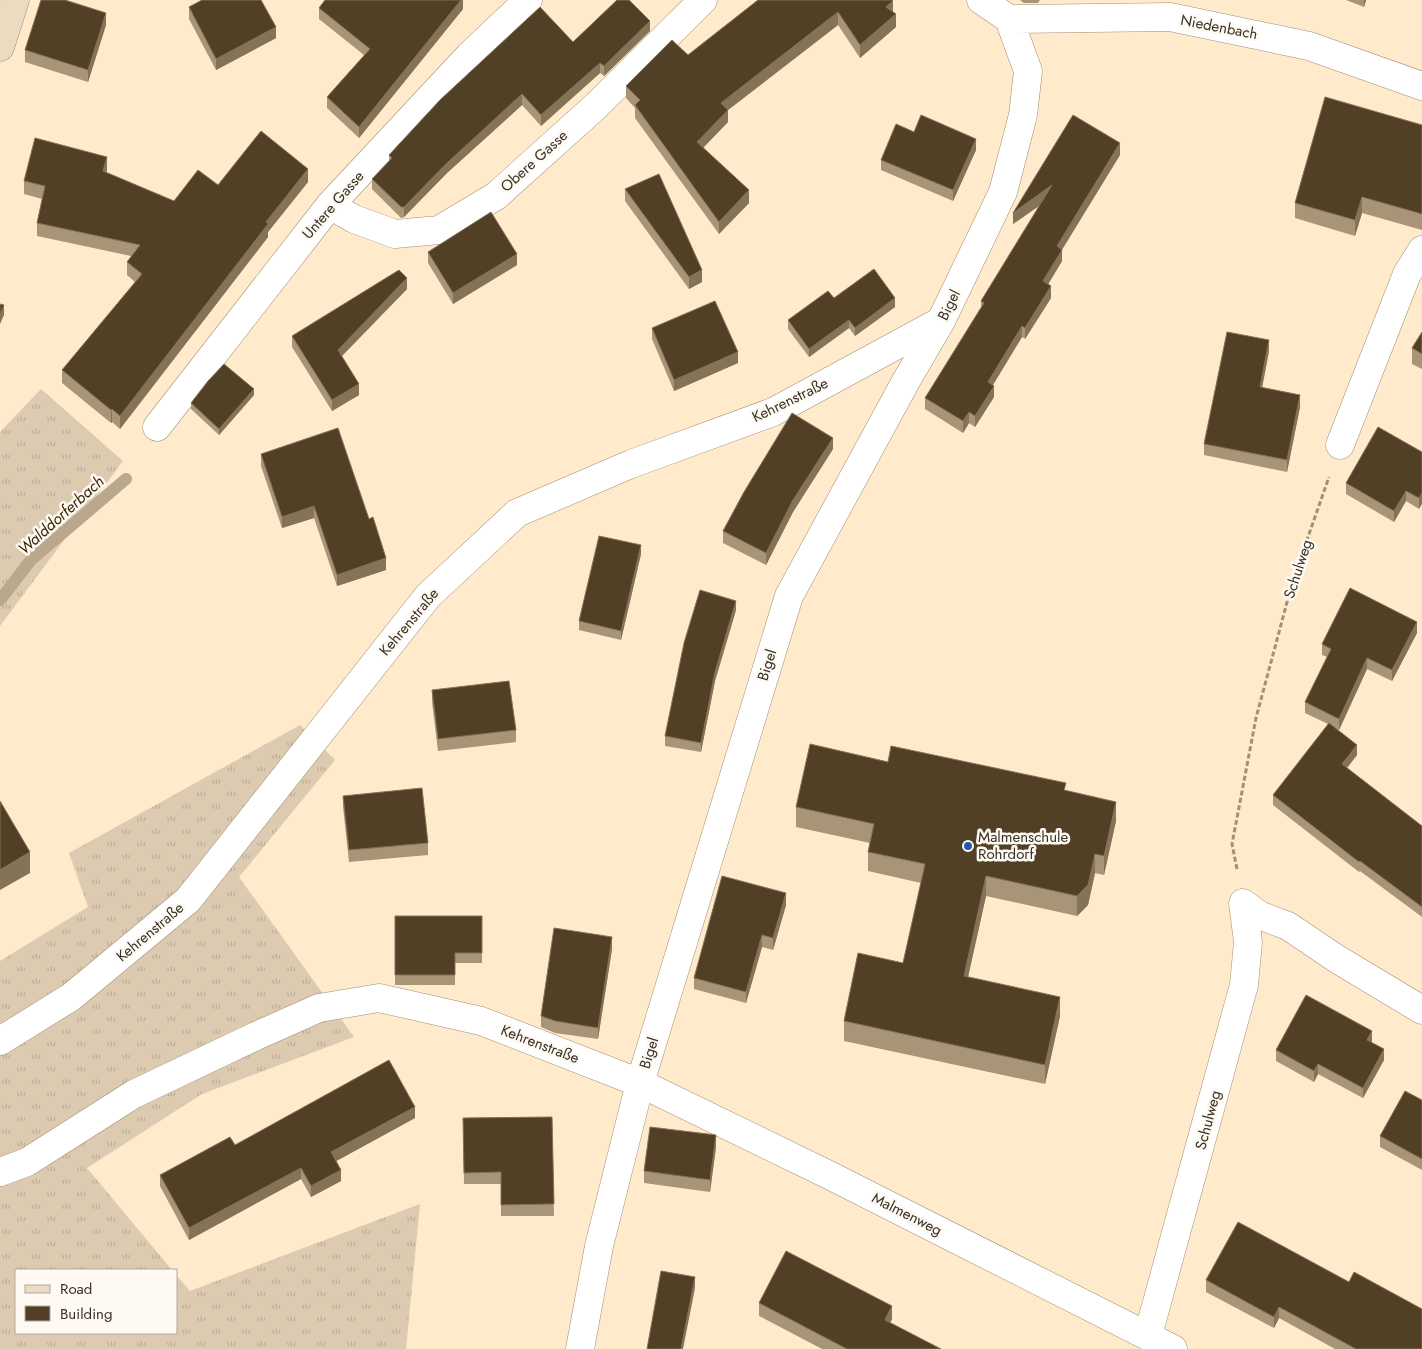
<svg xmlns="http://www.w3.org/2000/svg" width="1422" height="1349" viewBox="0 0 1422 1349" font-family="Jost,sans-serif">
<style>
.grass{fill:url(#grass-tufts)}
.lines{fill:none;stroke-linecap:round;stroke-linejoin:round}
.stream{stroke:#baa88e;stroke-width:12}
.street-casing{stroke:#a28f72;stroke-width:29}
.secondary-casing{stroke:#a28f72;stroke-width:29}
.path{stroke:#9f917b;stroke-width:3;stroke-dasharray:5 2.5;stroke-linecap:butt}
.street{stroke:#fff;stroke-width:28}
.secondary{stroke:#ebdcc1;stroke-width:28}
.wall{fill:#a89578}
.shaded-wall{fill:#857358}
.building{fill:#514026;stroke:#857358}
.poi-dot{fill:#205bad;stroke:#fef9f3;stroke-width:2}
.labels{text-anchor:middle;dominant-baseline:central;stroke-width:5;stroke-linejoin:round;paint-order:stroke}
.street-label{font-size:15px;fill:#393125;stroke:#fef9f3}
.poi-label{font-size:15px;fill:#393125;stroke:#fef9f3;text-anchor:start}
.water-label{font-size:16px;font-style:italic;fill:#3b2703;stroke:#fef9f3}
</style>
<defs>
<pattern id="grass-tufts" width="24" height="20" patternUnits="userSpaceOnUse" patternTransform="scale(1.25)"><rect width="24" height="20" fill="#dccbb1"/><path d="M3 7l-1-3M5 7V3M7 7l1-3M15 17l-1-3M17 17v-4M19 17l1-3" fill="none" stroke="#beaf98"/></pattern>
</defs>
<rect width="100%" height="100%" fill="#ffeacb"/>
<path class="grass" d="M41,389L123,461L0,626V432Z
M300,725L335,760L239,877L354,1037L202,1094L87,1168L172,1270H16V1333H176V1275L190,1291L420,1204L406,1349H0V961L88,907L69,853Z"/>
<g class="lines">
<path class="stream" d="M0,600L31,560L126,479"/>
<defs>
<path id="street" d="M981,0L1009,19
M1009,19L1170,17L1309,46L1422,86
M330,205L354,219L395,234L439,230L496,196L596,106L703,0
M157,427L330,205L469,56L528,0
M1340,445L1407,274L1422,250
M0,1041L71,997L188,900L428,596L517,513L631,464L773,412L941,321
M0,1172L27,1162L134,1094L256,1036L319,1008L379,998L481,1021L640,1083L829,1175L1173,1349
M1148,1335L1244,985L1248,942L1243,903L1259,915L1288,926L1337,959L1422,1010
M580,1349L599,1246L640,1083L789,596L906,381L941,321L1003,192L1023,115L1028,71L1009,19"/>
<path id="secondary" d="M0,47L15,0"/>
</defs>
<use href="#street" class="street-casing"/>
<use href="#secondary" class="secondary-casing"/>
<path class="path" d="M1237,869L1232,844L1256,718L1293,580L1329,477"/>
<use href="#street" class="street"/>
<use href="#secondary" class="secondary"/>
</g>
<path class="wall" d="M463,0V9L359,138L327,108V97L364,55L319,19V8Z
M758,0L893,12L896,27L860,58L838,25L728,110V122L703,148L749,203L719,234L635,118V108L626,98V86L688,55Z
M1020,0H1040L1038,3H1024Z
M1346,0H1366L1364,7Z
M189,7L276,38L216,70L189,19Z
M106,25L88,82L25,62V50Z
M650,31L604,76L600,73L541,126L522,105L447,173L404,217L401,218L372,189V179L389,161V155L573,42Z
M1422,125V230L1362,213L1355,236L1295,218V203Z
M914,132L976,150L953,201L881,170V160Z
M1120,155L1062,249V261L1048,284L1051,298L1025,339L1022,337L993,385L994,397L975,427L969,423L963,433L925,409V398L981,307V301L1040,205L1013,224V213Z
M107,170L106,173L174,201L218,185L308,182L268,232V237L120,429L112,422L111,423L62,383V370L135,282L127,275V262L131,256L37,236V223L42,199L24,194V181Z
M625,189L702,282L689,289L625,201Z
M428,252L517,265L453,304L428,263Z
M407,289L342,356L359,395L332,411L292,347V336Z
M834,298L895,307L855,336L849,328L809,357L788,329V320Z
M652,328L738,363L674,391L652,339Z
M1422,332V369L1412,364V348Z
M1269,351L1262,387L1300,407L1287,472L1204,455V444Z
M254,395L219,435L191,409V403Z
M833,449L793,512L766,565L723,543V531Z
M1422,452L1419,509L1406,501L1394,522L1346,494V483Z
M261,454L369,519L386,570L337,586L314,518L282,528L261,466Z
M641,554L621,640L579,630V621Z
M736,610L715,681L701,752L665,746V736Z
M1417,633L1392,681L1367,669L1339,730L1337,729L1357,755L1347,768L1422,826V917L1360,871L1359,872L1273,805V795L1328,724L1305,713V702L1327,657L1322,655V644Z
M432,690L516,730V742L438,751L432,702Z
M888,762L1066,791L1116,821L1104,875L1095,873L1088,905L1077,916L986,896L968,977L1060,1016L1045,1084L844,1041V1021L903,963L921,883L868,871V852L870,843L796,827V807Z
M343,796L428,843V855L349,862L343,807Z
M786,905L773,950L762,947L746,1003L694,989V978Z
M395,916H482V963H455V985H395Z
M612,949L598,1039L555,1033L541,1027V1016Z
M1372,1041L1371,1042L1384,1060L1363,1098L1318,1074L1314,1082L1276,1061V1050Z
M1422,1100V1170L1380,1147V1136Z
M552,1117L554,1216H501V1184H464L463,1118Z
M415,1118L336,1161L341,1181L311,1197L301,1179L189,1240L160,1186V1175L235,1145Z
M716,1147L710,1192L644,1183V1171Z
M1206,1280L1349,1282L1422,1349H1335L1279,1318L1274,1328L1206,1292Z
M759,1303L892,1319L890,1323L941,1349H822L759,1316Z"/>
<path class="shaded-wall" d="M461,0H463V9L359,138V127Z
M1364,0H1366L1364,7Z
M893,1V13L886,7Z
M838,12V25L728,110V122L697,154V142L721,103Z
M106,13V25L88,82V70Z
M896,14V27L860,58V45Z
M650,21V31L604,76V66Z
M276,27V38L216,70V59Z
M600,63V73L541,126V115Z
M522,94V105L447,173L404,217V207L447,163Z
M976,139V150L953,201V190Z
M1120,143V155L1057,258V246Z
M107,157V170L103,184V171Z
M308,169V182L268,232V237L120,429V416L266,222Z
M1052,185V197L1013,224V213Z
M749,190V203L719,234V222Z
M1362,197V213L1355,236V220Z
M1062,250V261L1043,293V281Z
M517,254V265L453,304V293Z
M702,270V282L689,289V277Z
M407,278V289L338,360V350Z
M1051,286V298L1025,339V328Z
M895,298V307L855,336V328Z
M4,305V315L0,324V315Z
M849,320V328L809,357V349Z
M1022,326V337L988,393V382Z
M1269,340V351L1260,399V387Z
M738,352V363L674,391V380Z
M359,384V395L332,411V400Z
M994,386V397L975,427V416Z
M254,389V395L219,435V429Z
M1300,395V407L1287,472V460Z
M112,409V422L111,423V410Z
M969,412V423L963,433V421Z
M833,438V449L793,512L766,565V553L793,500Z
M1406,491V501L1394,522V511Z
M1422,493V504L1419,509V498Z
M314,506V518L282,528V517Z
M641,545V554L621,640V631Z
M386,558V570L337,586V575Z
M736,601V610L715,681L701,752V743L715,672Z
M1417,622V633L1392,681V670Z
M1367,658V669L1339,730V719Z
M1357,745V755L1342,774V764Z
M1116,802V821L1104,875V856Z
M30,852V873L0,890V870Z
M1095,854V873L1088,905L1077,916V896Z
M986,876V896L964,995V976Z
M786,893V905L773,950V938Z
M762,935V947L746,1003V992Z
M612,937V949L598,1039V1028Z
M1060,997V1016L1045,1084V1065Z
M1372,1031V1041L1367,1051V1040Z
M1384,1049V1060L1363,1098V1088Z
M1318,1064V1074L1314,1082V1071Z
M415,1107V1118L331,1164V1152Z
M716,1135V1147L710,1192V1180Z
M301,1168V1179L189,1240V1228Z
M341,1170V1181L311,1197V1186Z
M695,1277V1288L683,1349H681Z
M892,1306V1319L885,1333V1320Z
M1279,1307V1318L1274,1328V1317Z"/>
<path class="building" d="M41,0H65L106,13L88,70L25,50Z
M202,0H261L276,27L216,59L189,7Z
M325,0H461L359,127L327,97L370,49L319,8Z
M617,0H629L650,21L604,66L600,63L541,115L522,94L447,163L404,207H401L372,179L392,158L389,155L440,100L540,7L573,42Z
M758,0H892L893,1L886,7L896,14L860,45L838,12L721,103L728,110L697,142L749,190L719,222L635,105L640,100L626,86L672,40L688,55Z
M1325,97L1422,125V214L1362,197L1355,220L1295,203Z
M921,115L976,139L953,190L881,160L896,124L914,132Z
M1073,115L1120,143L1057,246L1062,250L1043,281L1051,286L1025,328L1022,326L988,382L994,386L975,416L969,412L963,421L925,398L984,303L981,301L1052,185L1013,213Z
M261,131L308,169L266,222L268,224L120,416L112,409L111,410L62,370L142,274L127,262L140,245L37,223L45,186L24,181L35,138L107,157L103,171L174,201L198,170L218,185Z
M659,174L702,270L689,277L625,189Z
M491,212L517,254L453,293L428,252Z
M874,269L895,298L855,328L849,320L809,349L788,320L828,291L834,298Z
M399,270L407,278L338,350L359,384L332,400L292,336Z
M715,301L738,352L674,380L652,328Z
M0,304L4,305L0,315Z
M1227,332L1269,340L1260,387L1300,395L1287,460L1204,444Z
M1422,332V354L1412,348Z
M224,364L254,389L219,429L191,403L208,381Z
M792,413L833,438L793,500L766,553L723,531L744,492Z
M1378,427L1422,452V493L1419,498L1406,491L1394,511L1346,483Z
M338,428L369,519L373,517L386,558L337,575L314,506L282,517L261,454Z
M599,536L641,545L621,631L579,621Z
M1350,588L1417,622L1392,670L1367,658L1339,719L1305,702L1331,649L1322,644Z
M700,590L736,601L715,672L701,743L665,736L684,643Z
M509,681L516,730L438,739L432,690Z
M1329,723L1357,745L1342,764L1422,826V907L1360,861L1359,862L1273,795Z
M810,744L888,762L891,746L1066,783L1064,790L1116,802L1104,856L1095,854L1088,885L1077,896L986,876L964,976L1060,997L1045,1065L844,1021L858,953L903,963L925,864L868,852L874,824L796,807Z
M422,788L428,843L349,850L343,796Z
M0,801L30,852L0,870Z
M722,876L786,893L773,938L762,935L746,992L694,978Z
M395,916H482V953H455V975H395Z
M554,928L612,937L598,1028L555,1021L541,1016Z
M1306,995L1372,1031L1367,1040L1384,1049L1363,1088L1318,1064L1314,1071L1276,1050Z
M389,1060L415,1107L331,1152L341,1170L311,1186L301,1168L189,1228L160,1175L230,1137L235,1145Z
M1405,1091L1422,1100V1159L1380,1136Z
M552,1117L554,1204L501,1205V1172L464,1173L463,1118Z
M650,1127L716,1135L710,1180L644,1171Z
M1238,1222L1349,1282L1354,1272L1422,1309V1349H1356L1279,1307L1274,1317L1206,1280Z
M786,1251L892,1306L885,1320L941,1349H847L759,1303Z
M661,1271L695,1277L681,1349H647Z"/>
<circle class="poi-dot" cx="968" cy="846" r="5"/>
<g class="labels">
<g class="street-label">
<text transform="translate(1219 27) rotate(11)">Niedenbach</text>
<text transform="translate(534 161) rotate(-42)">Obere Gasse</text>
<text transform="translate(333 205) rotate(-49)">Untere Gasse</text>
<text transform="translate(949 305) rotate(-64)">Bigel</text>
<text transform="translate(790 400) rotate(-26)">Kehrenstraße</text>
<text transform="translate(1298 569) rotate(-72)">Schulweg</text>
<text transform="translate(409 622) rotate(-50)">Kehrenstraße</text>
<text transform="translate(767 665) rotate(-73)">Bigel</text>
<text transform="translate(150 932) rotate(-40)">Kehrenstraße</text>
<text transform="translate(540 1044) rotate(21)">Kehrenstraße</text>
<text transform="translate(649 1053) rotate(-73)">Bigel</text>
<text transform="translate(1208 1120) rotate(-75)">Schulweg</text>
<text transform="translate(907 1214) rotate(27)">Malmenweg</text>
</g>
<g class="poi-label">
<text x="978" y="837">Malmenschule<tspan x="978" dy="17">Rohrdorf</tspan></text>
</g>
<g class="water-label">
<text transform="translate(61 515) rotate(-42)">Walddorferbach</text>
</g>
</g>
<rect x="15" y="1269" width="162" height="65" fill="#fef9f3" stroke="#afa9a1"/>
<rect x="25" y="1285" width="25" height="8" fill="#ebdcc1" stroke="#afa9a1"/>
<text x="60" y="1294" font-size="15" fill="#393125">Road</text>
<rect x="25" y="1306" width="25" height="15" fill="#514026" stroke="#afa9a1"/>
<text x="60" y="1319" font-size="15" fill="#393125">Building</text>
</svg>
